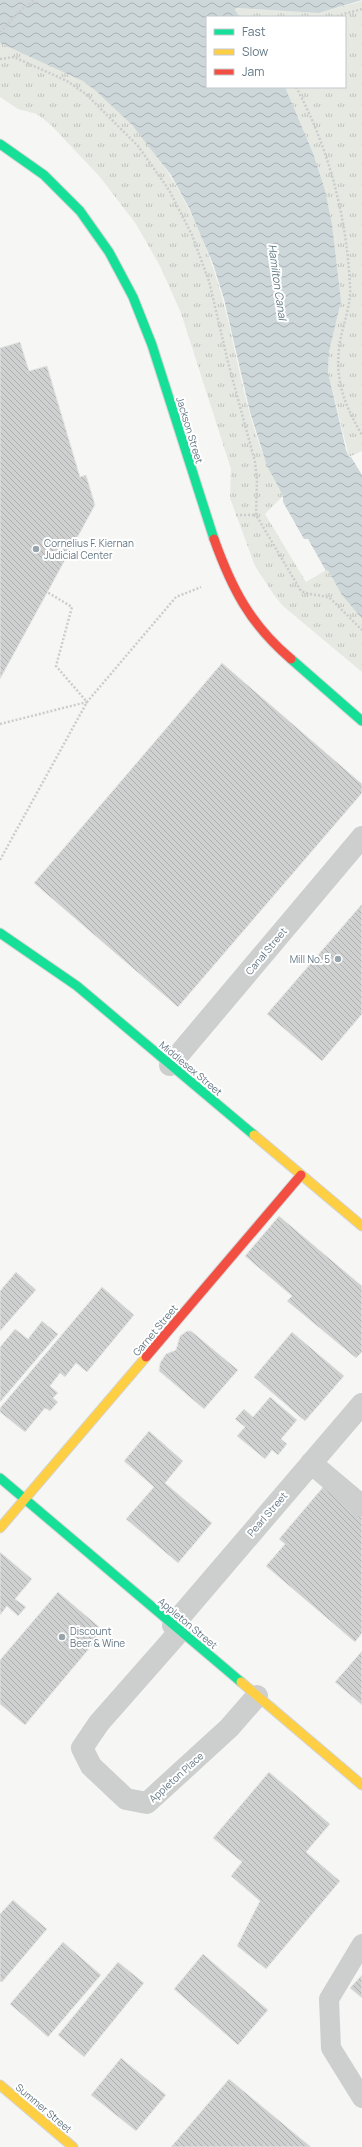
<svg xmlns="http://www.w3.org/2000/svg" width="362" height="2147" viewBox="0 0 362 2147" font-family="Manrope,sans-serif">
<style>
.park{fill:url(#park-tufts)}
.water{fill:url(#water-waves)}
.building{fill:url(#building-back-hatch);stroke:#e5e5e4}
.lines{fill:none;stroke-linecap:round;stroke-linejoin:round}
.fast-casing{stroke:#d3d4d5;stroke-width:11}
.slow-casing{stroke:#d3d4d5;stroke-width:11}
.jam-casing{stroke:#d3d4d5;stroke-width:11}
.path{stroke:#cbcccc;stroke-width:2.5;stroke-dasharray:2 2;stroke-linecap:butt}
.lane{stroke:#cdcfcf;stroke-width:20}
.street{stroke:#cdcfcf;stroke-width:22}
.fast{stroke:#16e098;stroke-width:9}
.slow{stroke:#ffcf43;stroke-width:9}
.jam{stroke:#f24e42;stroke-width:9}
.poi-dot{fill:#97a4ac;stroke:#fff;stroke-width:1.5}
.labels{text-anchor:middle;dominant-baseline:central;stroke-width:4;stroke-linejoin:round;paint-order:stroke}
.street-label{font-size:10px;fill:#647885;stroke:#fff}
.poi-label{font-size:10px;fill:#647885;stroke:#fff;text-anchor:start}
.water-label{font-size:11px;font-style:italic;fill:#607a82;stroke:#fff}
</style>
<defs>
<pattern id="park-tufts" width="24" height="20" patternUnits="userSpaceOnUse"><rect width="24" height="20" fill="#e6e9e2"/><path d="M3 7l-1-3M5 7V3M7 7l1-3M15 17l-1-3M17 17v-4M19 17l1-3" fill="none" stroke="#bec2bd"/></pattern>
<pattern id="water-waves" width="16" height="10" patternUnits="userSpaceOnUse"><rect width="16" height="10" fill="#cdd6d8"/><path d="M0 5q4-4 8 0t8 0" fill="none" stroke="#aab2b5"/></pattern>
<pattern id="building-back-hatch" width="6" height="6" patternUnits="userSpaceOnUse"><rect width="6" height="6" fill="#cfd1d1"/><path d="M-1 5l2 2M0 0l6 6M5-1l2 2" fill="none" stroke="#acaeaf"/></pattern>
</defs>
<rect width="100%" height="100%" fill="#f6f6f4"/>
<path class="park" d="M362,1V451L349,457L328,372L329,352L341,301L332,224L325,190L313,153L285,87H345V17H240L235,10L236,8L319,13Z
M0,43C27,55 57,65 82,80C98,90 111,104 123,116C182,176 213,252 231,333C243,388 254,447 283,496L265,514L306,582L328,569L342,595L362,619V672L283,606L274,595L255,566L230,498L231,469L181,313L160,266L136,224L100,177L51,125L37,114L18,109L0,97Z"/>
<path class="water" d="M0,0H362L319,13L236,8L235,10L240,17H207V87H285L313,153L325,190L332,224L341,301L329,352L328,372L346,450L349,457H351L362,475V619L342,595L328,570L326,571L308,539H304L283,502V496L267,466L250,412L224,299L213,264L189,208L171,175L132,125L95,90L83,81L0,43Z"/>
<path class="building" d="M20,342L29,371L47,366L80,477L86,475L95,505L0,679V348Z
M222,663L362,784V793L178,1007L34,883Z
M362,904V1014L322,1061L267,1014Z
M279,1216L362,1286V1352L356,1358L287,1301L292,1296L245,1256Z
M16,1272L36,1290L0,1331V1291Z
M102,1287L134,1315L87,1372L76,1363L65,1377L60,1373L50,1386L58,1393L53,1398L58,1402L50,1411L45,1408L25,1432L0,1412V1408Z
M42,1321L58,1334L0,1402V1347L15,1329L28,1339Z
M187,1331H191L238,1370L204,1409L159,1371L160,1363L166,1354L176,1350L180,1336Z
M292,1332L344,1376L305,1421L254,1377Z
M270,1397L297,1420L281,1439L287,1444L278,1455L272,1450L265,1459L237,1436L245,1427L235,1419L244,1409L253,1417Z
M149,1431L183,1461L165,1483L212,1523L178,1563L126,1519L154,1487L124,1461Z
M324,1486L362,1518V1633L355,1642L266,1566L285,1544L279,1539Z
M0,1552L32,1579L15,1599L26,1607L18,1616L7,1606L0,1615Z
M58,1592L104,1631L25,1725L0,1704V1660Z
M362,1651V1705L335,1682Z
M269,1772L330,1824L306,1852L340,1881L266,1969L237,1946L260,1901L231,1876L242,1862L213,1838Z
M13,1900L47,1929L2,1982L0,1981V1914Z
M63,1942L101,1975L48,2037L10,2004Z
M203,1954L268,2010L238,2045L174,1989Z
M118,1962L144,1983L84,2057L58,2035Z
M362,1975V1998L350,1988Z
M121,2058L166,2095L136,2131L91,2095Z
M229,2079L311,2147H171Z"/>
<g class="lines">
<defs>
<path id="fast" d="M0,144L44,175L80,211L109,252L133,297L152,345L214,539
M291,659L362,721
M0,933L77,986L254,1135
M0,1478L241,1682"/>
<path id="slow" d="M254,1135L362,1226
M0,1528L146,1357
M241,1682L362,1785
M0,2085L73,2147"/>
<path id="jam" d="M214,539C232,589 250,624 291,659
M146,1357L301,1175"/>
</defs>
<use href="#fast" class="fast-casing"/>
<use href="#slow" class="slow-casing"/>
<use href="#jam" class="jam-casing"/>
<path class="path" d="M333,17L362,9
M0,32L21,10L34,0
M0,59L14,57L67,81L86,94L138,146L169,190L192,235L209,281L228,362L255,462L257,480L256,515L301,591C311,596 322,594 331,599L362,630
M296,87C329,148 347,218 350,287C351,309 341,328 339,349C335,382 346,408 362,435
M236,515H256
M0,724L87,702L56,666L72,607L47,592
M0,860L87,702L176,597L201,587"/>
<path class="lane" d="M362,1944L329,1999L331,2048L362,2098"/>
<path class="street" d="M170,1065L362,837
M311,1463L362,1506
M173,1625L362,1404
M180,1631L99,1723L82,1748L91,1766L126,1799L147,1803L229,1728L257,1696"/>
<use href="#fast" class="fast"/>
<use href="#slow" class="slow"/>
<use href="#jam" class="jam"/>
</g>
<g class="poi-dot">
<circle cx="36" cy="549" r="4"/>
<circle cx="338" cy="959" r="4"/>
<circle cx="62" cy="1637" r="4"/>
</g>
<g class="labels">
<g class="street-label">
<text transform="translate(190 430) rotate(73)">Jackson Street</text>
<text transform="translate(266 951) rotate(-50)">Canal Street</text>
<text transform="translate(191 1068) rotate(40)">Middlesex Street</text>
<text transform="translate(155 1330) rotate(-50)">Garnet Street</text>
<text transform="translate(267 1514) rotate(-49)">Pearl Street</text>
<text transform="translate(188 1623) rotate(40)">Appleton Street</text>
<text transform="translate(176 1777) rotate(-42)">Appleton Place</text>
<text transform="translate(44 2108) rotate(40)">Summer Street</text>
</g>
<g class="poi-label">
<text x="44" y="543">Cornelius F. Kiernan<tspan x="44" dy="12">Judicial Center</tspan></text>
<text x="330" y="959" text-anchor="end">Mill No. 5</text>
<text x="70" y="1631">Discount<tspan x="70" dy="12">Beer &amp; Wine</tspan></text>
</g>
<g class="water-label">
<text transform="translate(278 282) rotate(82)">Hamilton Canal</text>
</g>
</g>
<rect x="206" y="16" width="140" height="72" fill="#ffffff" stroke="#c1c9ce"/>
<rect x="214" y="29" width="20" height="6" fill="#16e098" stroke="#c1c9ce"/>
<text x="242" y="36" font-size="12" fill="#647885">Fast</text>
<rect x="214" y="49" width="20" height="6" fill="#ffcf43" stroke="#c1c9ce"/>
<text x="242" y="56" font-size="12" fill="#647885">Slow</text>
<rect x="214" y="69" width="20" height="6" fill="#f24e42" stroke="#c1c9ce"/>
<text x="242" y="76" font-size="12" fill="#647885">Jam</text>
</svg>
